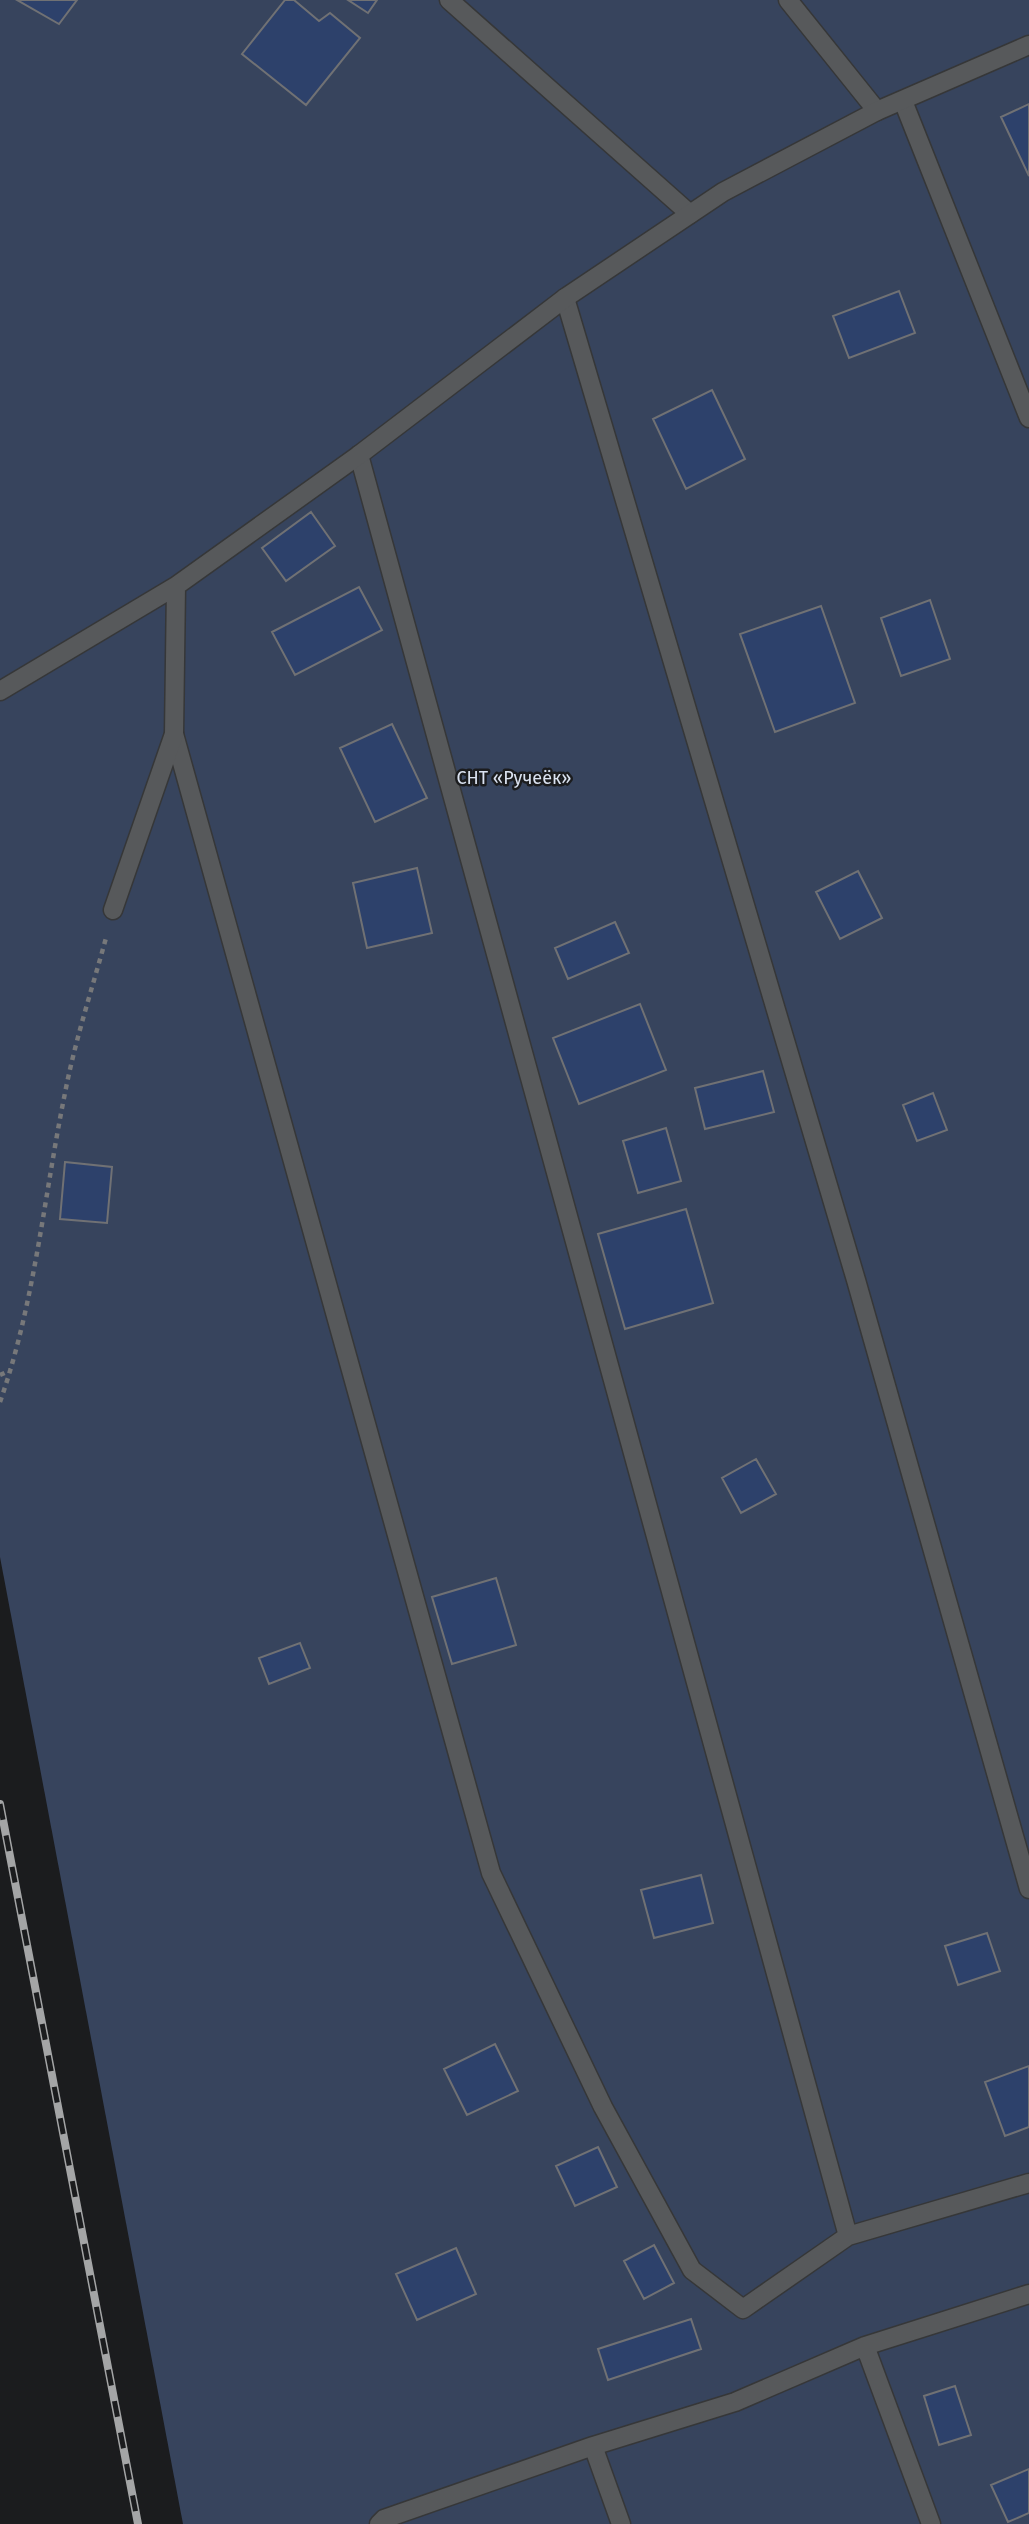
<svg xmlns="http://www.w3.org/2000/svg" width="1029" height="2524" viewBox="0 0 1029 2524" font-family="'Fira Sans',sans-serif">
<style>
.green{fill:#37445d}
.building{fill:#2d416b;stroke:#707174;stroke-width:2}
.lines{fill:none;stroke-linecap:round;stroke-linejoin:round}
.service-casing{stroke:#363738;stroke-width:21}
.minor-casing{stroke:#363738;stroke-width:21}
.path{stroke:#77787a;stroke-width:4.5;stroke-dasharray:5 5;stroke-linecap:butt}
.service{stroke:#57595b;stroke-width:18}
.minor{stroke:#57595b;stroke-width:18}
.rail-casing{stroke:#a4a5a6;stroke-width:8}
.rail{stroke:#1b1c1e;stroke-width:5;stroke-dasharray:16;stroke-linecap:butt}
.labels{text-anchor:middle;dominant-baseline:central;stroke-width:5;stroke-linejoin:round;paint-order:stroke}
.park-label{font-size:18px;fill:#dbe3f1;stroke:#1b1c1e}
</style>
<rect width="100%" height="100%" fill="#1b1c1e"/>
<path class="green" d="M0,0H1029V2524H183L0,1557Z"/>
<path class="building" d="M17,0H77L59,24Z
M285,0H294L319,21L330,13L360,38L306,105L242,54Z
M348,0H377L368,13Z
M1029,104V176L1001,117Z
M899,291L915,333L849,358L833,316Z
M712,390L745,459L686,489L653,419Z
M311,512L335,546L286,581L262,548Z
M359,587L382,630L295,675L272,632Z
M930,600L950,659L901,676L881,618Z
M821,606L855,703L775,732L740,634Z
M392,724L427,798L375,822L340,748Z
M417,868L432,933L367,948L353,883Z
M858,871L882,918L840,939L816,892Z
M615,922L629,953L568,979L555,948Z
M640,1004L666,1070L579,1104L553,1038Z
M763,1071L774,1112L705,1129L695,1088Z
M933,1093L947,1130L917,1141L903,1105Z
M666,1128L681,1181L638,1193L623,1141Z
M65,1162L112,1167L107,1223L60,1219Z
M686,1209L713,1303L625,1329L598,1234Z
M756,1459L776,1494L741,1513L722,1478Z
M496,1578L516,1645L452,1664L432,1597Z
M300,1643L310,1668L269,1684L259,1658Z
M701,1875L713,1923L654,1938L641,1890Z
M987,1933L1000,1971L958,1985L945,1946Z
M495,2044L518,2091L467,2115L444,2069Z
M1029,2066V2127L1005,2136L985,2082Z
M598,2147L617,2187L575,2206L556,2166Z
M654,2245L674,2283L644,2299L624,2261Z
M456,2248L476,2294L417,2320L396,2274Z
M691,2319L701,2349L608,2380L598,2349Z
M955,2386L971,2435L939,2445L924,2396Z
M1029,2469V2513L1008,2522L991,2485Z"/>
<g class="lines">
<defs>
<path id="service" d="M449,0L690,214
M788,0L877,111
M903,101L1029,418
M565,298L856,1280L1029,1889
M359,455L848,2236
M174,734L491,1873L603,2107L692,2270L743,2309L848,2236L1029,2183
M865,2346L931,2524
M593,2446L621,2524
M379,2524L384,2519L593,2446L735,2402L865,2346L1029,2294"/>
<path id="minor" d="M0,691L176,586
M113,910L174,734L176,586L359,455L565,298L723,192L877,111L1029,45"/>
</defs>
<use href="#service" class="service-casing"/>
<use href="#minor" class="minor-casing"/>
<path class="path" d="M0,1375L11,1370
M0,1402C35,1302 44,1196 65,1093C75,1041 92,989 106,938"/>
<use href="#service" class="service"/>
<use href="#minor" class="minor"/>
<defs>
<path id="rail" d="M0,1804L138,2524"/>
</defs>
<use href="#rail" class="rail-casing"/>
<use href="#rail" class="rail"/>
</g>
<g class="labels">
<g class="park-label">
<text x="514" y="778">СНТ «Ручеёк»</text>
</g>
</g>
</svg>
